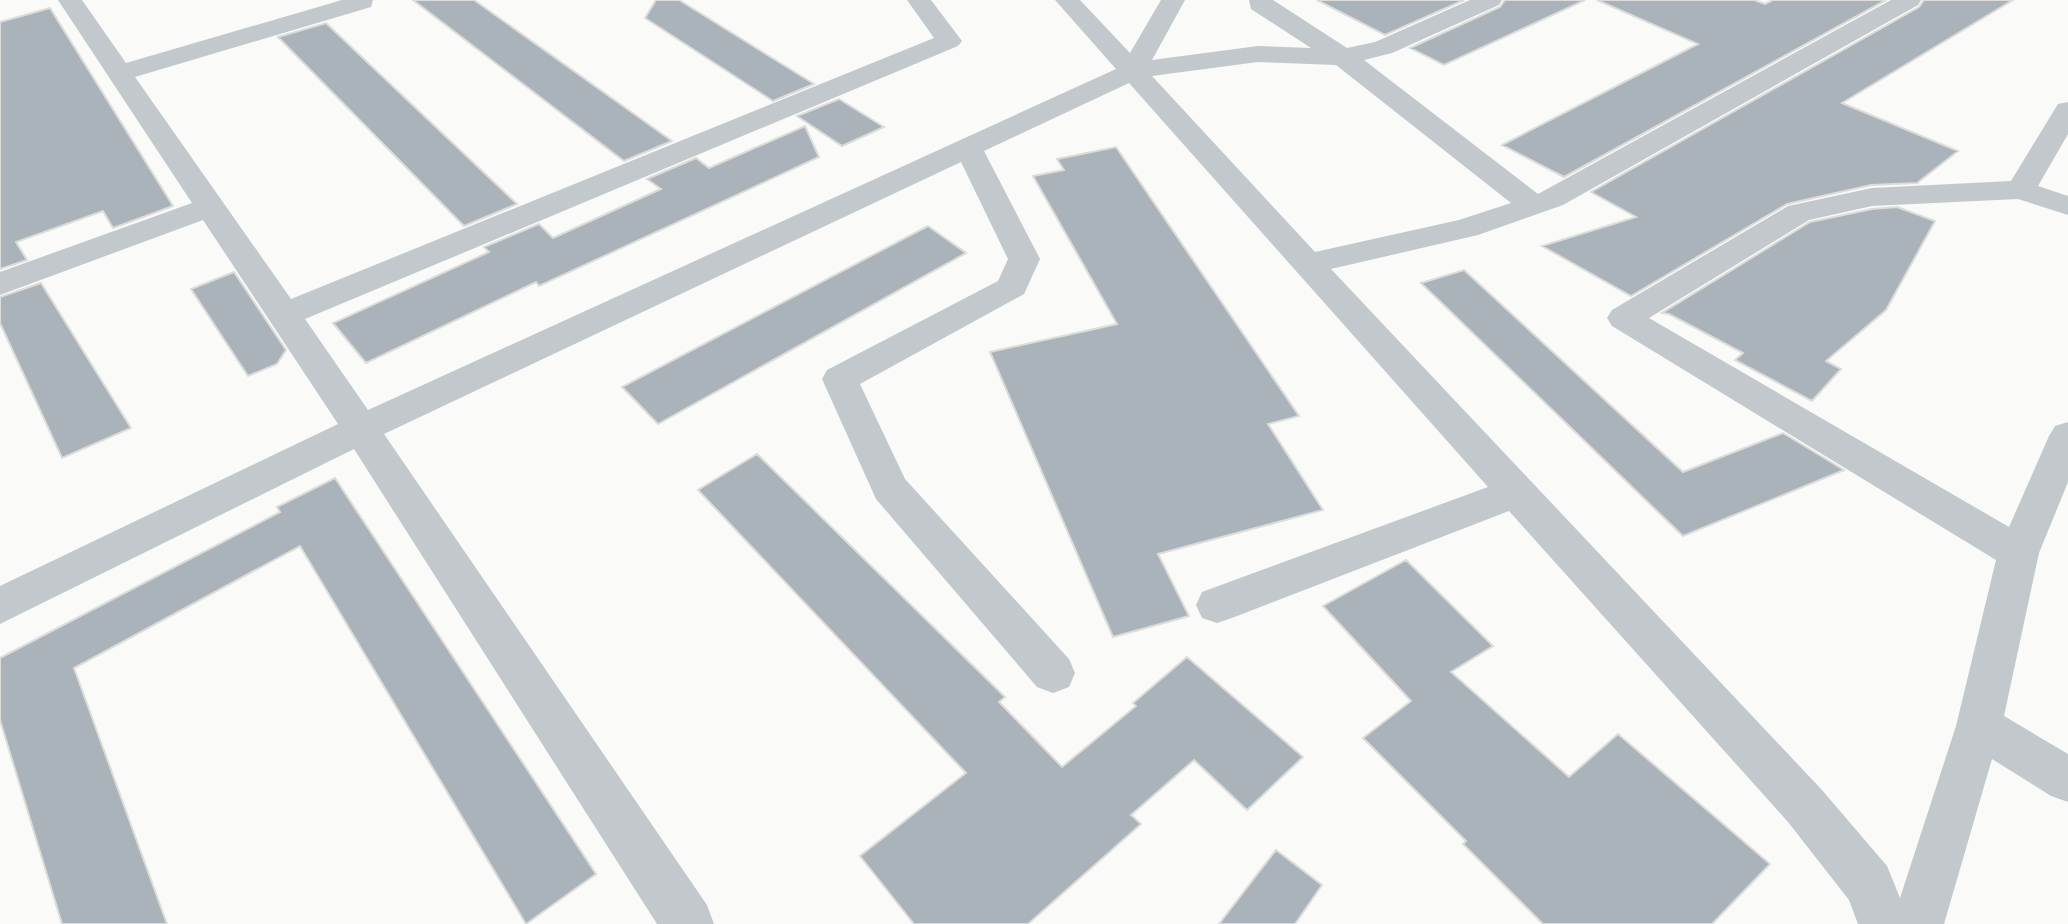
<svg xmlns="http://www.w3.org/2000/svg" width="2068" height="924" viewBox="0 0 2068 924" font-family="Mulish,sans-serif">
<style>
.building{fill:#aab3b9;stroke:#dcdcda;stroke-width:2}
.lines{fill:none;stroke-linecap:round;stroke-linejoin:round}
.minor{fill:#c3c8cc;fill-rule:evenodd}
</style>
<rect width="100%" height="100%" fill="#fafaf8"/>
<path class="building" d="M413,0H474L672,141L624,161Z
M656,0H679L814,84L773,101L645,18Z
M1317,0H1464L1385,35Z
M1505,0H1585L1444,65L1410,48L1500,7Z
M1597,0H1754L1765,4L1773,0H1886L1564,177L1502,145L1698,44Z
M1924,0H2013L1842,103L1958,151L1917,183L1871,185L1787,204L1631,296L1542,246L1636,217L1591,192L1919,7Z
M50,8L173,206L113,228L103,211L16,242L27,260L0,269V22Z
M326,23L517,204L464,226L278,37Z
M839,99L884,127L842,146L797,116Z
M805,126L819,157L539,286L536,282L366,363L333,323L489,252L484,247L539,224L553,238L661,189L647,179L696,158L709,168Z
M1116,147L1299,416L1268,424L1323,510L1158,554L1189,616L1113,637L990,352L1117,324L1033,176L1064,170L1057,159Z
M1897,207L1935,221L1886,310L1826,361L1841,369L1812,401L1735,360L1743,353L1669,314L1662,313L1810,222L1872,209Z
M928,226L966,253L658,424L622,387Z
M1464,270L1683,472L1783,433L1844,470L1683,536L1421,283Z
M234,272L286,350L277,364L248,376L191,289Z
M41,283L131,428L62,458L0,323V297Z
M757,454L1005,697L999,702L1062,767L1136,706L1133,703L1187,657L1303,757L1247,810L1194,760L1131,815L1141,824L1028,924H914L860,856L966,773L698,490Z
M335,478L596,874L526,924L300,546L74,668L167,924H62L0,720V658L280,512L277,507Z
M1406,560L1493,646L1451,672L1569,777L1618,734L1770,864L1712,924H1543L1463,844L1466,841L1363,738L1411,701L1323,606Z
M1276,850L1322,885L1295,924H1219Z"/>
<g class="lines">
<path class="minor" d="M58,0H82L126,63L342,0H373L371,7L135,77L291,299L934,38L907,0H931L962,41L958,46L305,319L368,410L1116,69L1055,0H1080L1130,53L1161,0H1185L1152,60L1258,46L1311,48L1251,9L1249,0H1273L1347,48L1375,42L1470,0H1502L1499,5L1392,53L1364,60L1538,194L1891,0H1921L1918,5L1563,205L1478,235L1331,269L1822,790L1887,866L1900,898L1956,726L1996,560L1612,326L1607,318L1612,310L1788,206L1872,188L2011,181L2058,104L2068,102V134L2038,186L2068,196V215L2018,199L1872,206L1809,220L1649,318L2009,527L2049,436L2055,426L2068,422V482L2039,553L2004,716L2068,754V802L2051,796L1992,759L1944,924H1858L1849,900L1788,822L1509,511L1232,618L1217,623L1202,618L1196,605L1202,592L1488,487L1129,83L984,151L1040,259L1024,294L860,384L905,479L1069,659L1075,673L1069,687L1053,693L1037,687L876,499L822,379L827,370L998,281L1008,259L961,162L384,434L707,905L714,924H657L354,449L0,624V586L338,424L203,220L0,295V272L192,203ZM1258,62L1336,65L1511,203L1459,220L1315,252L1152,76Z"/>
</g>
</svg>
